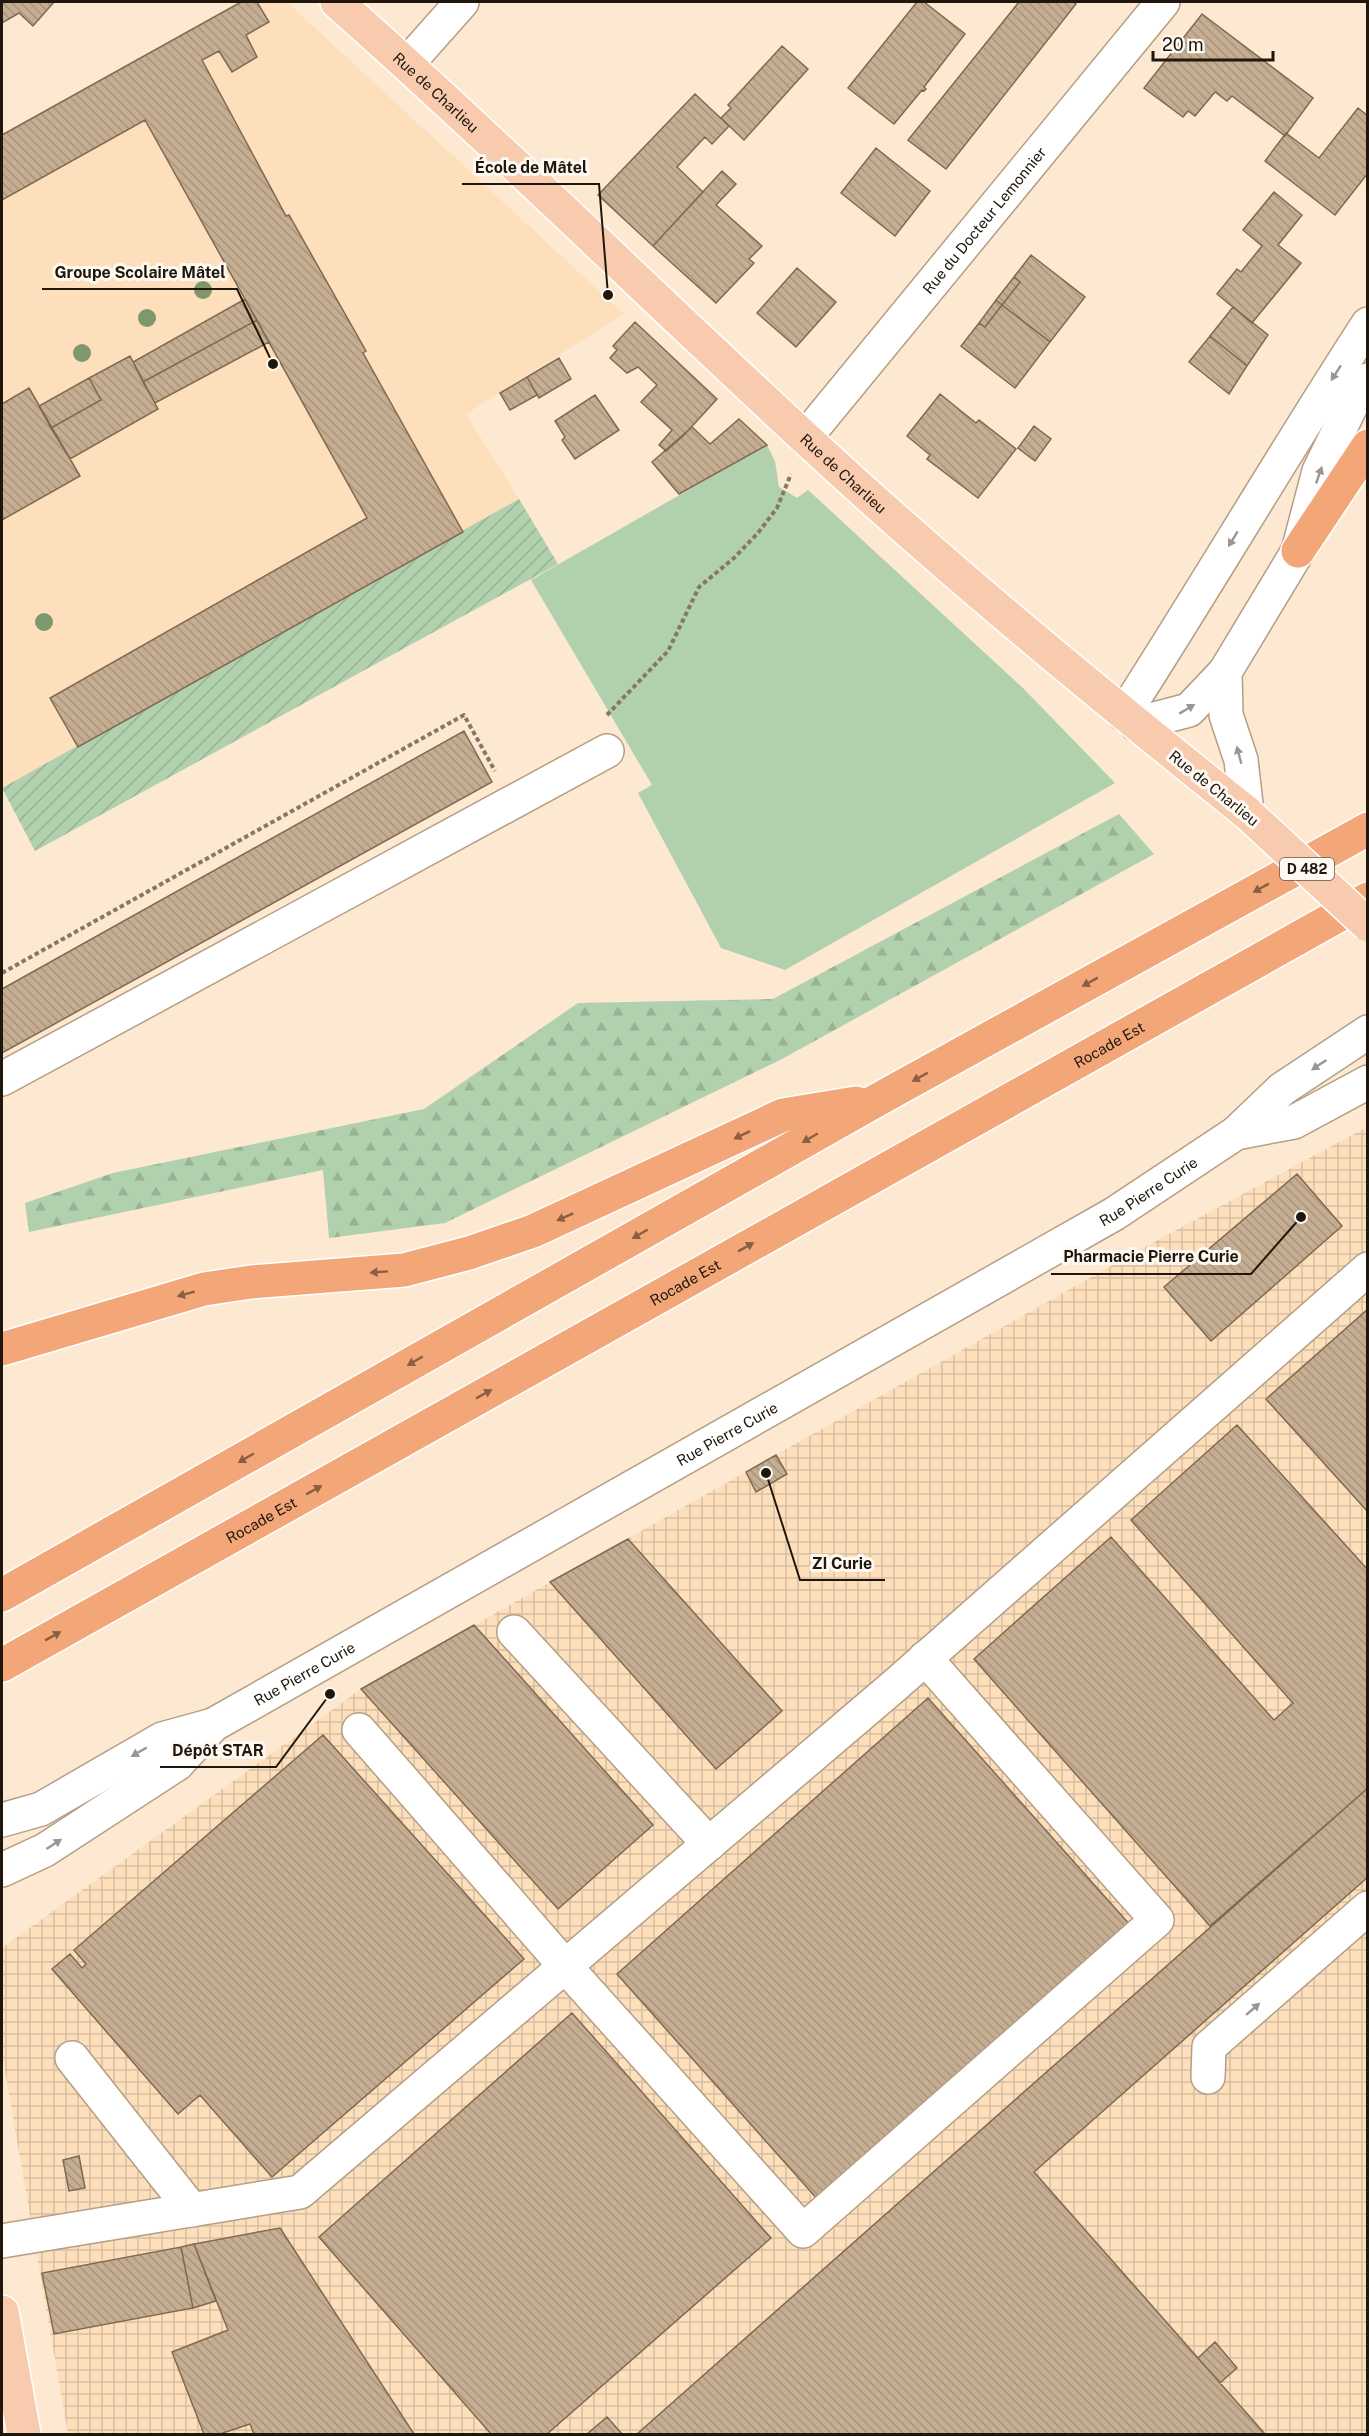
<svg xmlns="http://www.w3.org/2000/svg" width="1369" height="2436" viewBox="0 0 1369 2436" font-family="'Public Sans',sans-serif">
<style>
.industrial{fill:url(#industrial-grid)}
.built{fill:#fddfbc}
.green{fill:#b0d0ae}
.forest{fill:url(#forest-firs)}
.garden{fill:url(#garden-furrows)}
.building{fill:url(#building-back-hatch);stroke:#7f6950;stroke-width:1.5}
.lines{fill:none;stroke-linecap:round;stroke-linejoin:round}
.minor-casing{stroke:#b59e83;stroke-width:36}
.major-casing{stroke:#fff;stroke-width:36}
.highway-casing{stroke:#fff;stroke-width:36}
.path{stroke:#857867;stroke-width:4;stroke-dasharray:4.5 3;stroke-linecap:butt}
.minor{stroke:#fff;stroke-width:33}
.major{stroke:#f8caae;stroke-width:33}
.highway{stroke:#f3a678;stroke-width:33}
.major-bridge-casing{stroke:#fff;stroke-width:36;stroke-linecap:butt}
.major-bridge{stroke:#f8caae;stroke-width:33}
.tree{fill:#7f976c}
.oneway{fill:#9a9792}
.oneway2{fill:#895e42}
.labels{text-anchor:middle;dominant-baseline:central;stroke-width:6;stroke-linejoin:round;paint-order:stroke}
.shield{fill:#fef9f3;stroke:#625b51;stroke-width:1.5}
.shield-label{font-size:14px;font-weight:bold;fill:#1f170c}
.street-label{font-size:15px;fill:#1f170c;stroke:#fef9f3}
.leader{fill:none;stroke:#1f170c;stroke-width:2}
.callout-dot{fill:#1f170c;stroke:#fef9f3;stroke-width:2}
.callout-label{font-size:16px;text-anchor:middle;font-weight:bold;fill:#1f170c;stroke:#fef9f3;stroke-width:6;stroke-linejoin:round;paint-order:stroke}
</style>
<defs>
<pattern id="industrial-grid" width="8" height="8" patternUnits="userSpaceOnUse" patternTransform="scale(1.5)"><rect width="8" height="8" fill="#fddfbc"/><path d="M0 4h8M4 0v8" fill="none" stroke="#d8bfa0"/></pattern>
<pattern id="forest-firs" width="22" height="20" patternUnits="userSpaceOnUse" patternTransform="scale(1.5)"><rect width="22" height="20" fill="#b0d0ae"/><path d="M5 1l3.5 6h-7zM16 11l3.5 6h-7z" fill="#97b294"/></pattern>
<pattern id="garden-furrows" width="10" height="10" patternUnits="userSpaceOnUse" patternTransform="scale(1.5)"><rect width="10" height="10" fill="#b0d0ae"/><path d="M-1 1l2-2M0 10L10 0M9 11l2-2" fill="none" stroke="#97b294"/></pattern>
<pattern id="building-back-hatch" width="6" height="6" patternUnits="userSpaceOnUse" patternTransform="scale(1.5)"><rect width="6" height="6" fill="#c5ad92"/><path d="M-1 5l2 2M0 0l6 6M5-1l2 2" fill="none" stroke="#a9947d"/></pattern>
</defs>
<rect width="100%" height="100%" fill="#fde9d2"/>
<path class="industrial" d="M1367,1127V2434H68L2,2054V1948L361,1689L1134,1253Z"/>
<path class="built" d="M241,2H287L624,314L466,414L519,499L2,788V135Z"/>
<path class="green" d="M767,445L775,461L779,487L797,498L808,490L1023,688L1115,783L785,970L721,948L638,793L652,785L531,580Z"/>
<path class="forest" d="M1119,814L1154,854L782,1059L445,1223L329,1238L323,1170L29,1232L25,1203L113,1173L424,1109L578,1003L773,999Z"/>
<path class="garden" d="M519,499L558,564L35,851L2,788Z"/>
<path class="building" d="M2,2H54L33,26L19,13L2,23Z
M241,2H257L269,22L246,35L257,57L232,72L219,51L202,60L286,216L289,215L366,351L363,353L463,532L78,747L50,698L367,518L145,120L2,200V135Z
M917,2H924L965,34L924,87L926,89L924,91L922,90L894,124L848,88Z
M1019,2H1073L1076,4L946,169L908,140Z
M1202,14L1313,98L1285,136L1232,96L1227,101L1215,92L1195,116L1188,111L1183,117L1144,88Z
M782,46L808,69L744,140L721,118L731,108L728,105Z
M695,94L729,126L712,144L705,137L677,167L703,192L653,246L598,195Z
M1358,108L1368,116V173L1335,215L1265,161L1286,133L1319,158Z
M876,148L930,191L895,236L841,193Z
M722,171L736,184L716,205L762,246L749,259L754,263L716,303L653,246Z
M1274,192L1302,215L1278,245L1301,263L1252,323L1217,294L1237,269L1241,272L1262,246L1243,230Z
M1031,255L1085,297L1050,342L1002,305L1020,282L1014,277Z
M797,268L836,302L796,347L757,313Z
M1014,277L1020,282L1002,305L996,300Z
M245,299L257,320L143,382L133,362Z
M996,300L1002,305L985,327L979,323Z
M1002,305L1050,342L1015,388L961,346L979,323L985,327Z
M1233,307L1268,335L1247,366L1210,336Z
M257,320L269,342L155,403L143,382Z
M635,322L717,399L684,435L666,451L659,445L672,430L641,402L657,385L638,367L627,373L610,358L617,350L613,346Z
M1210,336L1247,366L1229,394L1189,362Z
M130,356L158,409L70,459L51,428L101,400L89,378Z
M559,358L571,379L539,398L527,377Z
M527,377L537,395L510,410L500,393Z
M89,378L101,400L51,428L39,406Z
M29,388L80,476L2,520V404Z
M940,394L976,423L979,420L1016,449L978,498L927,459L930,455L907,436Z
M595,395L619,430L575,459L562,440L565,437L555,421Z
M739,419L767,445L679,494L652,462L692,427L710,444Z
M1034,426L1051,439L1035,461L1018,448Z
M464,731L492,782L2,1053V989Z
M1297,1174L1342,1226L1211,1341L1164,1287Z
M1368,1309V1512L1266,1399Z
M1237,1425L1368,1570V1788L1210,1926L974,1659L1111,1537L1274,1720L1293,1703L1131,1520Z
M776,1455L787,1474L756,1492L746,1472Z
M628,1539L782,1711L716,1769L550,1582Z
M474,1625L653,1825L558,1909L361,1689Z
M928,1698L1130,1925L819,2201L617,1974Z
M323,1735L524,1959L272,2177L200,2095L178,2114L52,1969L70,1954L82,1968L86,1964L74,1950Z
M1368,1788V1877L1034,2172L1265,2434H637Z
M572,2013L771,2238L547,2434H491L319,2237Z
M79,2156L85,2188L69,2191L63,2160Z
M280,2228L414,2434H254L250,2424L220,2434H204L172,2352L228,2330L194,2244Z
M194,2244L216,2301L193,2308L181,2247Z
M181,2247L193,2308L54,2334L42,2273Z
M1215,2342L1237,2368L1220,2383L1198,2358Z
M607,2417L622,2434H587Z"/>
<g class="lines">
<defs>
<g id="minor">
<path d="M407,64L462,2"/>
<path id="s1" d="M805,438L1163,2"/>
<path d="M1124,714C1207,585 1284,453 1368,324"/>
<path d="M1136,724L1189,710L1225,672"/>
<path d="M1247,813L1241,760L1226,715L1225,672L1298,551L1319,471L1352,404L1368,380"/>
<path d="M2,1079L607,751"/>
<path d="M1236,1133L1294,1122L1368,1082"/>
<path d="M514,1632L709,1844"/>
<path d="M359,1730L565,1966L803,2231L1157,1920L925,1658"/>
<path id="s2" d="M2,1820L41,1809L162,1739L213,1725L1114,1214L1236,1133L1282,1089L1368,1032"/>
<path d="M2,1870L45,1850L177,1764L213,1725"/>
<path d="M72,2058L192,2210"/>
<path d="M1208,2077L1209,2047L1368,1908"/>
<path d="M2,2241L300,2192L893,1687L1368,1269"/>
</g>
<g id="major">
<path id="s3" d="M337,2C496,143 647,292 803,436C945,568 1096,692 1247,813"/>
<path d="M2,2312L24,2434"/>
</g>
<g id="highway">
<path d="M1298,551L1368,446"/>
<path d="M2,1349L204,1289L251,1282L404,1270L469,1253L533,1231L783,1115L856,1103"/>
<path d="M2,1595L879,1099L1368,829"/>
<path id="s4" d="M2,1665L1368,899"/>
</g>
</defs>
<use href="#minor" class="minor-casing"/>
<use href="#major" class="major-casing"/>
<use href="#highway" class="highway-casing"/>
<path class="path" d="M607,715L668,651L699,587L734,558L758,533L777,508L791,474
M2,973L464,715L495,771"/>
<use href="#minor" class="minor"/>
<use href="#major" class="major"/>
<use href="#highway" class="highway"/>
<defs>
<path id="major-bridge" d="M1247,813L1368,925"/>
</defs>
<use href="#major-bridge" class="major-bridge-casing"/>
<use href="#major-bridge" class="major-bridge"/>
</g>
<g class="tree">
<circle cx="203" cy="290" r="9"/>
<circle cx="147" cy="318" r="9"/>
<circle cx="82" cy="353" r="9"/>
<circle cx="44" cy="622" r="9"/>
</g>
<defs><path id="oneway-solid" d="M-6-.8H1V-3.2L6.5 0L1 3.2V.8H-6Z" transform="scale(1.5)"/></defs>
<g class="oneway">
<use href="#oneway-solid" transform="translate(1336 373) rotate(123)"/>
<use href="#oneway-solid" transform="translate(1319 475) rotate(-71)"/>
<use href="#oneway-solid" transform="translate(1233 539) rotate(121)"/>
<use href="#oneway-solid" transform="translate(1187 709) rotate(-31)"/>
<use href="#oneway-solid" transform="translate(1239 755) rotate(-105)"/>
<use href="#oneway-solid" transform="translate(1319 1065) rotate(146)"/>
<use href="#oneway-solid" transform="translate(139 1752) rotate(150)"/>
<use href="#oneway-solid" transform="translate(54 1844) rotate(-33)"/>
<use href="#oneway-solid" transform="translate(1253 2009) rotate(-41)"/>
</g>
<g class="oneway2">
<use href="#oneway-solid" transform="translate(1261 888) rotate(151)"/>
<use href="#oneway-solid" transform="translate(1090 982) rotate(151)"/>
<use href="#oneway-solid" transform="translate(920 1077) rotate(151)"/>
<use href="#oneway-solid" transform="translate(742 1135) rotate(154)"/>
<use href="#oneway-solid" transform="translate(810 1138) rotate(150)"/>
<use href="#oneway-solid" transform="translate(565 1217) rotate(156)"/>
<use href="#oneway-solid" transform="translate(640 1234) rotate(150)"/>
<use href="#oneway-solid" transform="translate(746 1247) rotate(-29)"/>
<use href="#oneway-solid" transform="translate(379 1272) rotate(176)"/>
<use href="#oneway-solid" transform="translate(186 1294) rotate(165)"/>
<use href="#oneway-solid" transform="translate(415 1361) rotate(150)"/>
<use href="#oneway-solid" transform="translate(484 1394) rotate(-29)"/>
<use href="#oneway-solid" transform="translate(246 1458) rotate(150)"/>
<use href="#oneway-solid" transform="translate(314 1490) rotate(-29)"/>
<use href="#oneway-solid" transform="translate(53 1636) rotate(-29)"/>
</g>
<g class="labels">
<rect class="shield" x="1280" y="858" width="54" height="22" rx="4.5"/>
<g class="shield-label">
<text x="1307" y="869">D 482</text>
</g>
<g class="street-label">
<text stroke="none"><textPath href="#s3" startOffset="134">Rue de Charlieu</textPath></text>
<text stroke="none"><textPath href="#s1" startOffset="282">Rue du Docteur Lemonnier</textPath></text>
<text stroke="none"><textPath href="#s3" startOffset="692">Rue de Charlieu</textPath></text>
<text transform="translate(1214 788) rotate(39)">Rue de Charlieu</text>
<text stroke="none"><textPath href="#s4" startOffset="1269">Rocade Est</textPath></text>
<text stroke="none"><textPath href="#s2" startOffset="1310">Rue Pierre Curie</textPath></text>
<text stroke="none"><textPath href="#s4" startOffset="783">Rocade Est</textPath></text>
<text stroke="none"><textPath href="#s2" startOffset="824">Rue Pierre Curie</textPath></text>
<text stroke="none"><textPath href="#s4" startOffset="297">Rocade Est</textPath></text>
<text stroke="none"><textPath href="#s2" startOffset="338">Rue Pierre Curie</textPath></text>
</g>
</g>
<path class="leader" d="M608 295L599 184H462M273 364L237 289H42M1301 1217L1251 1274H1051M766 1473L800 1580H885M330 1694L276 1767H160"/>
<g class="callout-dot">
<circle cx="608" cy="295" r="6"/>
<circle cx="273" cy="364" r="6"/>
<circle cx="1301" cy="1217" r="6"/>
<circle cx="766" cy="1473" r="6"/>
<circle cx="330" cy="1694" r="6"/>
</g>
<g class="callout-label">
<text x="531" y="173">École de Mâtel</text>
<text x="140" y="278">Groupe Scolaire Mâtel</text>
<text x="1151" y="1262">Pharmacie Pierre Curie</text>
<text x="842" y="1569">ZI Curie</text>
<text x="218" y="1756">Dépôt STAR</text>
</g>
<rect width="1369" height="2436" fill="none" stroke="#1f170c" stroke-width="6"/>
<path d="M1153 51v9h120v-9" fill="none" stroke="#1f170c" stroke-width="3"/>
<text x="1162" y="51" font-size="18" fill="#1f170c" stroke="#fef9f3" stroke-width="4.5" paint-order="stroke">20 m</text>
</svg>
